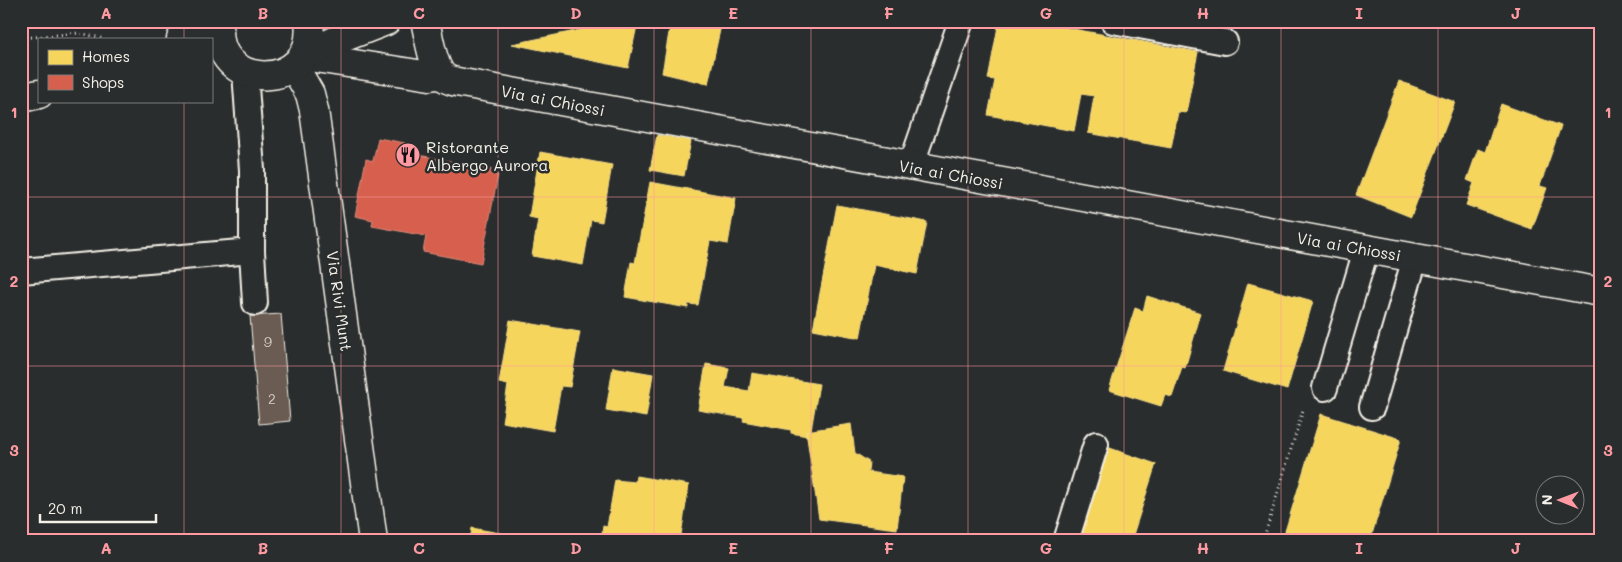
<svg xmlns="http://www.w3.org/2000/svg" width="1622" height="562" viewBox="0 0 1622 562" font-family="Mali,sans-serif">
<style>
.homes{fill:#f6d55c;stroke:#f5dd86}
.shops{fill:#d6604d;stroke:#df8c7c}
.building{fill:#6b5b53;stroke:#f4f1e8}
.lines{fill:none;stroke-linecap:round;stroke-linejoin:round}
.service-casing{stroke:#f4f1e8;stroke-width:28}
.minor-casing{stroke:#f4f1e8;stroke-width:31}
.secondary-casing{stroke:#f4f1e8;stroke-width:31}
.path{stroke:#f4f1e8;stroke-width:3;stroke-dasharray:1 4;stroke-linecap:butt}
.service{stroke:#2a2d2e;stroke-width:24}
.minor{stroke:#2a2d2e;stroke-width:28}
.secondary{stroke:#2a2d2e;stroke-width:28}
.grid{fill:none;stroke:#ff9aa2;stroke-width:1;stroke-opacity:0.55}
.labels{text-anchor:middle;dominant-baseline:central;stroke-width:5;stroke-linejoin:round;paint-order:stroke}
.number-label{font-size:14px;fill:#d2ccc3}
.street-label{font-size:16px;fill:#f4f1e8;stroke:#2a2d2e}
.poi-label{font-size:16px;fill:#f4f1e8;stroke:#2a2d2e;text-anchor:start}
.neatline{fill:none;stroke:#ff9aa2;stroke-width:2}
.grid-label{font-size:16px;text-anchor:middle;font-weight:bold;fill:#ff9aa2}
</style>
<rect width="100%" height="100%" fill="#2a2d2e"/>
<filter id="ink" filterUnits="userSpaceOnUse"><feTurbulence type="fractalNoise" baseFrequency=".02" numOctaves="2"/><feDisplacementMap in="SourceGraphic" scale="10" xChannelSelector="R" yChannelSelector="G"/><feConvolveMatrix kernelMatrix="1 2 1 2 8 2 1 2 1" color-interpolation-filters="sRGB"/></filter>
<g filter="url(#ink)">
<path class="homes" d="M624,21H638L628,68L512,44Z
M671,21H722L708,84L662,73Z
M999,21H1030L1198,52L1186,113L1178,112L1171,148L1088,133L1094,96L1081,94L1074,131L988,115L995,80L988,79Z
M1399,81L1455,102L1411,217L1356,195Z
M1501,104L1561,126L1540,186L1547,188L1532,229L1466,205L1474,183L1467,180L1478,149L1485,152Z
M657,135L691,141L684,176L650,170Z
M540,152L612,165L602,222L591,220L583,265L532,256L538,219L529,217Z
M650,182L736,198L728,244L710,241L698,305L688,304V308L625,297L631,262L635,263Z
M837,205L927,222L917,274L874,265L860,338L813,329Z
M1248,283L1313,301L1287,390L1223,371Z
M1147,296L1201,313L1185,368L1182,367L1172,397L1165,395L1161,406L1109,390L1135,308L1143,311Z
M510,320L580,332L570,387L561,386L553,431L502,422L508,385L499,383Z
M706,364L729,368L725,387L749,391L752,373L819,384L811,430L806,431L807,436L791,433V430L743,421L744,418L698,410Z
M613,367L653,374L646,417L606,410Z
M1321,414L1401,439L1370,541H1282Z
M851,424L855,453L869,462L868,472L903,477L897,529L819,519L806,431Z
M1104,446L1156,464L1131,541H1107L1077,531Z
M636,476L689,485L680,541H601L603,526L607,527L615,480L635,482Z
M472,528L544,541H470Z
M961,536L976,541H959Z"/>
<path class="shops" d="M378,138L405,143L403,152L491,169L490,174L498,175L481,263L423,252L426,236L372,226L373,220L355,216L366,159L373,161Z"/>
<path class="building" d="M281,314L290,421L259,424L250,316Z"/>
<g class="lines">
<defs>
<path id="service" d="M1113,21L1225,42
M245,72L252,170V251L255,303
M911,166L961,21
M21,271L252,251
M1325,388L1366,250
M1372,407L1415,258
M1066,541L1096,444"/>
<path id="minor" d="M425,21C429,36 432,65 443,76C447,80 452,81 457,82L1601,292
M303,56L430,76L441,74
M294,66L310,94L314,110L373,541"/>
<path id="secondary" d="M220,21C208,92 319,95 309,21
M181,39L214,21
M303,56L337,40L386,21
M21,98L39,94"/>
</defs>
<use href="#service" class="service-casing"/>
<use href="#minor" class="minor-casing"/>
<use href="#secondary" class="secondary-casing"/>
<path class="path" d="M21,38L80,33L104,39
M1263,541L1303,410"/>
<use href="#service" class="service"/>
<use href="#minor" class="minor"/>
<use href="#secondary" class="secondary"/>
</g>
</g>
<path class="grid" d="M184,21V39M341,21V541M498,21V541M654,21V541M811,21V541M968,21V541M1124,21V541M1281,21V541M1438,21V541M184,101V541M21,197H1601M21,366H1601"/>
<defs>
<symbol id="restaurant-disc" viewBox="-11 -11 22 22"><circle r="9.5" fill="#ff9aa2" stroke="#2a2d2e"/><path d="M-5-6h1v4h1v-4h1v4h1v-4h1v5L-1.5 .5V6h-2V.5L-5-1ZM5-6V6H3V1.5H1.5Q1.5-4 5-6Z" fill="#111"/></symbol>
</defs>
<g fill-rule="evenodd">
<use href="#restaurant-disc" x="394" y="141" width="28" height="28"/>
</g>
<g class="labels">
<g class="number-label">
<text x="268" y="341">9</text>
<text x="272" y="398">2</text>
</g>
<g class="street-label">
<text transform="translate(553 100) rotate(11)">Via ai Chiossi</text>
<text transform="translate(951 174) rotate(10)">Via ai Chiossi</text>
<text transform="translate(1349 246) rotate(10)">Via ai Chiossi</text>
<text transform="translate(340 301) rotate(82)">Via Rivi Munt</text>
</g>
<g class="poi-label">
<text x="426" y="146">Ristorante<tspan x="426" dy="18">Albergo Aurora</tspan></text>
</g>
</g>
<rect width="1622" height="562" fill="none" stroke="#2a2d2e" stroke-width="55"/>
<rect x="38" y="38" width="175" height="65" fill="#2a2d2e" stroke="#7b7b78"/>
<rect x="48" y="50" width="25" height="15" fill="#f6d55c" stroke="#7b7b78"/>
<text x="82" y="62" font-size="15" fill="#f4f1e8">Homes</text>
<rect x="48" y="75" width="25" height="15" fill="#d6604d" stroke="#7b7b78"/>
<text x="82" y="88" font-size="15" fill="#f4f1e8">Shops</text>
<g transform="translate(1560 500) rotate(271)"><circle r="24" fill="#2a2d2e" stroke="#7b7b78"/>
<path d="M0-4L9 19L0 12L-9 19Z" fill="#ff9aa2"/>
<text y="-8" font-size="14" font-weight="bold" text-anchor="middle" fill="#f4f1e8">N</text>
</g>
<path d="M40 514v8h116v-8" fill="none" stroke="#f4f1e8" stroke-width="2.5"/>
<text x="48" y="514" font-size="15" fill="#f4f1e8" stroke="#2a2d2e" stroke-width="4" paint-order="stroke">20 m</text>
<rect x="28" y="28" width="1566" height="506" class="neatline"/>
<g class="grid-label">
<text x="106" y="19">A</text>
<text x="263" y="19">B</text>
<text x="419" y="19">C</text>
<text x="576" y="19">D</text>
<text x="733" y="19">E</text>
<text x="889" y="19">F</text>
<text x="1046" y="19">G</text>
<text x="1203" y="19">H</text>
<text x="1359" y="19">I</text>
<text x="1516" y="19">J</text>
<text x="14" y="118">1</text>
<text x="1608" y="118">1</text>
<text x="14" y="287">2</text>
<text x="1608" y="287">2</text>
<text x="14" y="456">3</text>
<text x="1608" y="456">3</text>
<text x="106" y="554">A</text>
<text x="263" y="554">B</text>
<text x="419" y="554">C</text>
<text x="576" y="554">D</text>
<text x="733" y="554">E</text>
<text x="889" y="554">F</text>
<text x="1046" y="554">G</text>
<text x="1203" y="554">H</text>
<text x="1359" y="554">I</text>
<text x="1516" y="554">J</text>
</g>
</svg>
